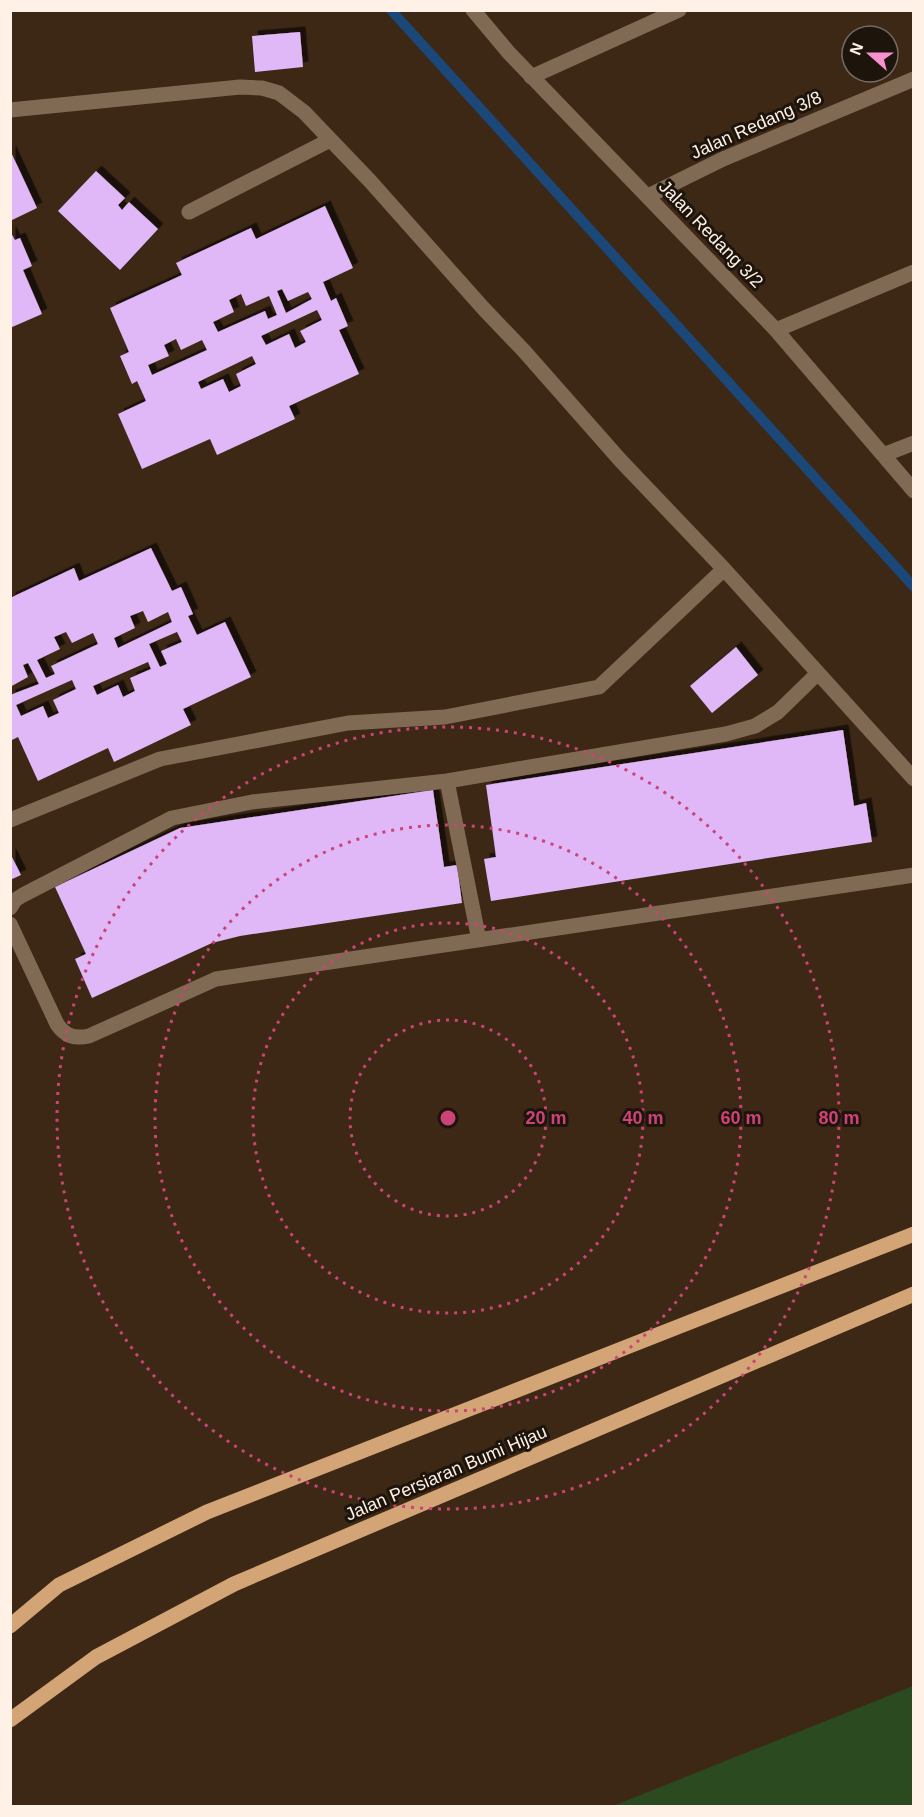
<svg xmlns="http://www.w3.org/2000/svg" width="924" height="1817" viewBox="0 0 924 1817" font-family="Arial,sans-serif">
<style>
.green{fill:#2b4a1f}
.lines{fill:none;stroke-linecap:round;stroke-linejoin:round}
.stream{stroke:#1b4878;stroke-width:10}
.building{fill:#e0b8f7;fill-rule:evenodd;filter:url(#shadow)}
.minor{stroke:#806a54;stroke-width:15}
.major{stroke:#d2a476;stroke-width:15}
.ring{fill:none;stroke:#ce4377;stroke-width:3;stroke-dasharray:3 6}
.labels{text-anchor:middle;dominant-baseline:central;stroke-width:6;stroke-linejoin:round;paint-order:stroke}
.street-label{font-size:18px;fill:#fff1e6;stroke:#1d140c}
.centre{fill:#ce4377;stroke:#1d140c;stroke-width:3}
.ring-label{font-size:18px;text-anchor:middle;font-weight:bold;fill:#ce4377;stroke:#1d140c;stroke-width:6;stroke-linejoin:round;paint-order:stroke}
</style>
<defs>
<filter id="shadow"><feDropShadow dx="5.5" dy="-5.5" stdDeviation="0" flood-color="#0009"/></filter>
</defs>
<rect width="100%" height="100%" fill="#3d2816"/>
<path class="green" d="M913,1686V1806H613Z"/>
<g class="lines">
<path class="stream" d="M391,10L914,587"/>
</g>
<path class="building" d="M300,32L303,67L255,72L252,36Z
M10,150L37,208L10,221Z
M96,171L125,198L118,205L122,210L129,202L158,229L120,270L58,211Z
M325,206L353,268L323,282L331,301L336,298L348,326L339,330L359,374L289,406L295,419L217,455L210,439L142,469L118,414L146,401L137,381L132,384L120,356L129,352L110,308L182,275L176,263L251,228L256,239ZM282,289L288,301L308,292L312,299L286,313L277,291ZM241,294L246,306L269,296L277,315L268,319L265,311L218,332L213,322L234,312L229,300ZM317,310L322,320L300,331L306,342L295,348L289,334L266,345L261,336ZM176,339L181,350L202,340L207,350L152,375L148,365L169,356L164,345ZM252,356L256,364L236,374L241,386L229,392L223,379L201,389L198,382Z
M10,231L15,240L20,238L32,266L23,270L42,314L10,328Z
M151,548L172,591L181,587L193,614L188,616L197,635L225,622L251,677L183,709L191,725L114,762L108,748L38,781L18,737L10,741V695L39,684L28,663L23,665L28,677L10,687V598L74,568L79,581ZM143,611L148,622L168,612L172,622L118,648L114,638L135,628L130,616ZM66,632L72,643L93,633L98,644L51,666L55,674L46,678L37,660L60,649L54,637ZM177,632L182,642L161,651L167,664L160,667L149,644ZM148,662L151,669L130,678L135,691L123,697L118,685L97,695L93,686ZM72,680L76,689L53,700L59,713L48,718L43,706L21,716L16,705Z
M736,647L758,675L712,713L690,686Z
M843,730L854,806L866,803L872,842L491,901L484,859L496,857L486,785Z
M433,790L444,867L457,865L462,903L240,936L212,943L92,998L75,959L86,954L55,887L180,828Z
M10,853L21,875L10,880Z"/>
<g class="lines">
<path class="minor" d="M473,10L509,53L776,330L914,491
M531,77L679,10
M10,110L240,87L262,88L279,93L304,112L370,181L483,308L524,351L621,461L724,569L914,779
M648,196L723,159L914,79
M189,212L330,140
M776,330L914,272
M883,455L914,443
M447,781L479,940
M10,820L160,759L348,723L445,717L599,687L724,569
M10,908L15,900L23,895L172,818L252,802L447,781L726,734L755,726L778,712L818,673
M10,924L57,1024C65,1036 74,1039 89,1036L216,979L914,875"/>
<path class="major" d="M10,1626L59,1585L207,1512L914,1234
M10,1720L96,1657L234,1584L914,1294"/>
</g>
<g class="ring">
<circle cx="448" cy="1118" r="98"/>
<circle cx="448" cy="1118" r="195"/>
<circle cx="448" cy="1118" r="293"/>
<circle cx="448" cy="1118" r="391"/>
</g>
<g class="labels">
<g class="street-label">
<text transform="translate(756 125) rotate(-24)">Jalan Redang 3/8</text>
<text transform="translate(711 234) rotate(46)">Jalan Redang 3/2</text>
<text transform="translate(446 1473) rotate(-23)">Jalan Persiaran Bumi Hijau</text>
</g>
</g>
<circle cx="448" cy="1118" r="9" class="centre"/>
<g class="ring-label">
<text x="546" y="1124">20 m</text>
<text x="643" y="1124">40 m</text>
<text x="741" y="1124">60 m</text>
<text x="839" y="1124">80 m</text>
</g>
<rect width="924" height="1817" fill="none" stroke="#fff1e6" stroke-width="24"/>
<g transform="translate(870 54) rotate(291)"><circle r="28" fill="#1d140c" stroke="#776c63" stroke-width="1.5"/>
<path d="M0-4.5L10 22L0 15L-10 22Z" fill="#f690cf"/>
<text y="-9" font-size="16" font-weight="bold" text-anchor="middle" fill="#fff1e6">N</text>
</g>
</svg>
